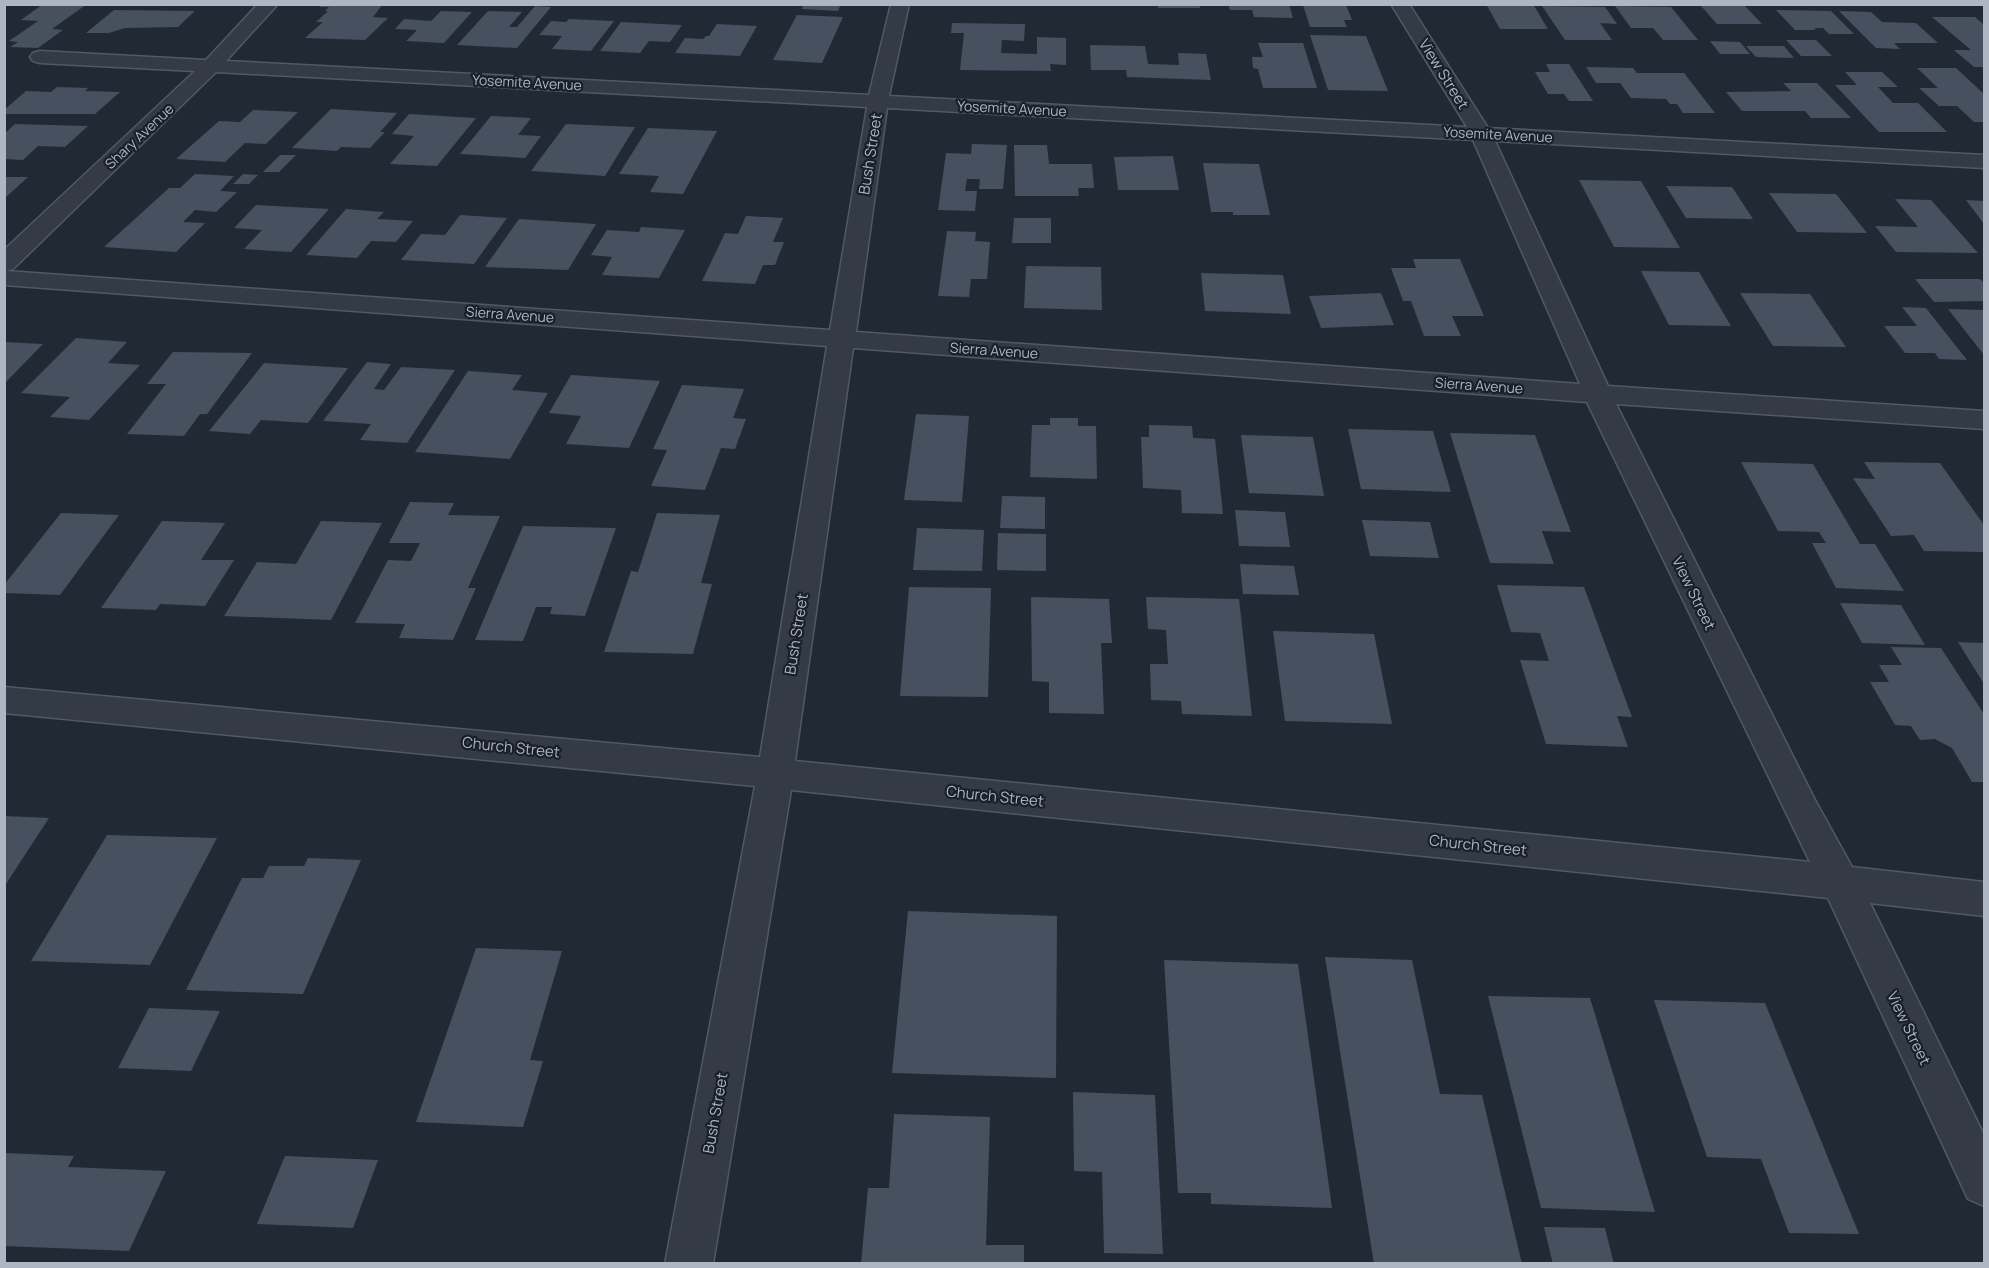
<svg xmlns="http://www.w3.org/2000/svg" width="1989" height="1268" viewBox="0 0 1989 1268" font-family="Manrope,sans-serif">
<style>
.building{fill:#47505f}
.lines{fill:none;stroke-linecap:round;stroke-linejoin:round}
.street-casing{stroke:#515964;stroke-width:3}
.street{fill:#343b46;fill-rule:evenodd}
.labels{text-anchor:middle;dominant-baseline:central;stroke-width:4.5;stroke-linejoin:round;paint-order:stroke}
.far-street-label{font-size:14px;fill:#aeb6c3;stroke:#1a202a}
.street-label{font-size:15px;fill:#aeb6c3;stroke:#1a202a}
</style>
<rect width="100%" height="100%" fill="#212935"/>
<path class="building" d="M43,4H87L52,29L63,30L38,48L10,47L18,42L9,41L38,21L21,20Z
M322,4H383L373,17L388,18L365,40L305,38L323,22H316L328,11H325L329,7H320Z
M804,4H841L838,11L802,9Z
M1158,4H1199L1200,8H1158Z
M1228,4H1289L1293,18L1254,17L1252,10H1230Z
M1486,4H1533L1548,29H1500Z
M1303,5H1346L1352,20H1344L1347,27H1310Z
M535,6L551,7L517,48L457,45L488,11L522,12L509,27H517Z
M1542,6L1605,7L1617,24L1600,23L1612,40H1565Z
M1615,6L1671,7L1698,40H1663L1653,28H1631Z
M1701,6H1745L1762,24H1717Z
M114,10L195,11L178,27L125,28L109,33H86Z
M1776,10L1831,11L1854,34H1829L1823,28H1814L1816,30H1795Z
M441,11L472,12L444,43L406,41L417,30L395,29L404,19L431,21Z
M1839,11L1871,12L1882,22L1916,23L1938,43H1894L1900,49L1876,48Z
M797,15L843,17L822,63L773,60Z
M1932,17H1975L1984,25V67H1974L1954,50H1971Z
M569,19L614,21L591,51L552,49L562,36L539,35L551,21L566,22Z
M621,22L682,25L670,42L649,41L640,53L600,51Z
M952,23L1025,24L1024,41L1002,40L1001,53L1037,54V37L1066,38V65L1050,64L1051,71L960,70L964,33H951Z
M717,24L757,26L740,56L675,53L685,38L703,39L706,36H709Z
M1310,35L1366,36L1388,91L1328,90Z
M1786,40H1816L1832,56H1801Z
M1710,41L1740,42L1750,54H1720Z
M1258,43H1303L1317,88H1263L1258,69L1253,68L1252,57H1263Z
M1090,45L1145,46L1148,64L1179,65L1178,53L1206,54L1211,80L1127,77L1126,70H1091Z
M1746,46H1784L1794,58L1756,57Z
M1546,64H1569L1593,101H1569L1564,94H1548L1535,72H1550Z
M1586,67L1633,68L1637,73H1684L1715,113H1683L1677,104H1670L1666,99L1631,98L1620,83H1596Z
M1917,68H1956L1984,94V122H1974L1957,106H1939L1919,88H1938Z
M1845,72H1882L1898,87H1878L1893,103H1918L1947,132H1879L1835,85H1857Z
M1783,83H1817L1851,118H1811L1805,111H1742L1726,92L1791,91Z
M57,87L88,88L85,91L120,92L95,114H4V110L26,91L51,92Z
M331,109L397,113L380,132H385L370,148L341,147L337,151L292,148Z
M253,110L298,112L266,144L245,143L225,162L176,159L219,121L240,122Z
M409,114L476,118L437,166L390,164L414,136L392,134Z
M491,116L531,118L518,135L541,136L525,158L460,154Z
M15,124L88,126L65,147L38,146L23,160L4,159V134Z
M566,124L635,127L605,176L531,171Z
M648,128L717,131L683,194L650,192L659,176L619,174Z
M972,144L1007,145L1003,189H979L980,179H967L965,191H977L975,211L938,210L946,153L971,154Z
M1014,145H1047L1049,164H1092L1094,188H1078L1079,196H1015Z
M280,155H296L279,172H263Z
M1173,156L1179,190H1118L1114,157Z
M1203,163L1259,164L1270,215H1233V212H1211Z
M195,174L234,176L220,191L237,192L216,212L195,210L183,222L205,223L176,252L104,247L169,188H180Z
M243,174L258,175L249,184H233Z
M4,177H28L4,199Z
M1579,180L1641,181L1680,248L1614,247Z
M1666,186L1732,187L1753,219L1686,218Z
M1769,193L1836,194L1867,233L1797,232Z
M1895,199L1931,200L1978,253L1896,252L1875,226L1918,227Z
M1966,200L1984,201V224Z
M256,205L329,209L291,252L244,249L262,230L234,228Z
M346,209L384,212L377,219L413,221L396,242L371,241L357,258L306,255Z
M460,215L507,218L474,264L401,260L421,234L445,235Z
M746,216L783,218L773,242H784L775,265H763L755,284L702,281L725,233L738,234Z
M1014,218H1051V243H1012Z
M519,219L596,224L568,270L485,267Z
M641,227L685,230L659,278L602,275L612,257L591,255L607,230L639,232Z
M947,231L976,232L975,241L990,242L987,279H971L969,297L938,296Z
M1413,259H1460L1484,316H1452L1461,336H1424L1411,301H1403L1391,268H1416Z
M1026,266L1101,267L1102,310L1024,308Z
M1641,271L1699,272L1731,326L1669,325Z
M1201,273L1283,275L1291,314L1205,311Z
M1915,279H1980L1984,283V301L1934,302Z
M1381,293L1394,325L1321,328L1309,296Z
M1740,293L1810,294L1846,347L1773,346Z
M1902,307L1926,308L1967,360L1939,359L1935,353H1905L1884,326H1917Z
M1948,309L1984,310V355Z
M76,338L127,342L108,363L140,365L89,420L50,417L70,397L21,393Z
M4,342L43,344L4,384Z
M173,352L252,353L207,414H200L184,436L127,434L166,384H147Z
M367,362L391,364L374,389L384,390L401,367L455,370L407,443L360,440L371,424L323,421Z
M264,363L348,368L308,423L261,420L250,434L209,431Z
M468,371L522,375L512,390L548,393L510,459L415,452Z
M571,375L660,381L629,448L566,444L581,416L549,413Z
M682,385L744,389L733,418L746,419L735,449L721,448L705,490L651,486L667,450L653,449Z
M916,414L969,416L962,502L904,500Z
M1050,418H1078V426H1096L1097,479L1030,477L1032,425H1050Z
M1149,425L1192,426L1193,438L1215,439L1223,514L1182,513L1181,490L1143,488L1141,437H1149Z
M1348,429L1433,431L1451,492L1361,489Z
M1450,433L1535,435L1571,532L1542,531L1554,564L1490,563Z
M1241,435L1313,437L1324,496L1249,493Z
M1741,462L1813,464L1860,544H1875L1904,591L1836,588L1812,543H1826L1819,532L1778,531Z
M1864,462L1940,463L1984,525V552L1924,551L1914,535L1891,536L1853,478L1875,479Z
M1002,496L1045,497V529L1000,528Z
M410,502L454,503L448,515L500,516L468,588H476L453,640L399,638L405,624L355,623L388,560L411,561L420,543H389Z
M1235,510L1285,512L1290,547L1239,546Z
M61,513L119,515L60,595L4,593V585Z
M657,513L720,515L701,583L712,584L693,654L604,652L631,571L638,572Z
M1362,520L1430,522L1439,558L1370,556Z
M162,521L225,523L201,560H234L205,606L160,604L156,610L101,608Z
M321,521L382,523L331,620L224,616L257,562L296,564Z
M523,526L616,528L585,616L550,614L552,607H536L523,641L475,640Z
M917,528L984,530L982,571L913,570Z
M998,533L1046,534V571L997,570Z
M1240,564L1294,566L1299,595L1243,594Z
M1497,585L1584,587L1632,717L1617,716L1628,747L1546,744L1520,660L1549,661L1540,633L1511,632Z
M909,587L991,588L988,697L900,696Z
M1031,597L1109,599L1112,643H1101L1104,714L1049,713V682L1032,681Z
M1146,597L1239,599L1252,716L1182,714L1181,701L1151,700L1150,664H1168L1166,630L1148,629Z
M1840,603L1901,605L1925,645L1862,643Z
M1273,631L1374,634L1392,724L1285,721Z
M1958,642L1984,643V684Z
M1891,647L1941,648L1984,714V782H1972L1952,748L1935,739L1920,740L1911,726L1895,725L1870,682H1889L1879,665H1902Z
M4,816L49,818L4,887Z
M107,835L217,838L150,965L31,961Z
M308,858L361,860L303,994L186,990L242,878H263L269,866H304Z
M908,911L1057,916L1056,1078L892,1073Z
M476,948L562,951L530,1060L543,1061L523,1127L416,1122Z
M1325,957L1412,960L1440,1094L1482,1095L1522,1264H1374Z
M1164,960L1298,964L1332,1208L1211,1204V1193H1178Z
M1488,996L1590,998L1655,1212L1541,1208Z
M1654,1000L1765,1003L1859,1234L1789,1233L1761,1159L1707,1157Z
M149,1008L220,1011L191,1071L118,1068Z
M1073,1092L1155,1095L1163,1254L1104,1253L1102,1172L1074,1171Z
M894,1114L990,1117L986,1245H1024V1264H861L868,1188H889Z
M4,1153L74,1156L68,1167L166,1171L129,1251L4,1246Z
M285,1156L378,1160L353,1228L257,1224Z
M1544,1227L1605,1228L1614,1264H1553Z"/>
<g class="lines">
<defs>
<path id="street" d="M258,4H278L226,61L869,95L891,4H909L889,96L1467,127L1391,4H1409L1488,128L1984,155V168L1495,141L1608,386L1984,411V429L1616,404L1815,800L1852,867L1984,882V916L1870,903L1984,1135V1206L1968,1199L1828,898L791,790L713,1264H665L755,786L4,713V687L760,757L827,346L4,285V250L195,71L40,63L33,61L30,57L33,53L40,51L206,60ZM216,72L867,107L830,330L6,271L13,269ZM887,108L1473,140L1580,384L856,332ZM853,348L1587,402L1810,862L795,761Z"/>
</defs>
<use href="#street" class="street-casing"/>
<use href="#street" class="street"/>
</g>
<g class="labels">
<g class="far-street-label">
<text transform="translate(527 82) rotate(3)">Yosemite Avenue</text>
<text transform="translate(1012 108) rotate(3)">Yosemite Avenue</text>
<text transform="translate(1498 134) rotate(3)">Yosemite Avenue</text>
<text transform="translate(139 136) rotate(-43)">Shary Avenue</text>
<text transform="translate(510 314) rotate(4)">Sierra Avenue</text>
<text transform="translate(994 350) rotate(4)">Sierra Avenue</text>
<text transform="translate(1479 385) rotate(4)">Sierra Avenue</text>
</g>
<g class="street-label">
<text transform="translate(1444 74) rotate(58)">View Street</text>
<text transform="translate(870 154) rotate(-81)">Bush Street</text>
<text transform="translate(1694 593) rotate(64)">View Street</text>
<text transform="translate(796 634) rotate(-81)">Bush Street</text>
<text transform="translate(511 747) rotate(6)">Church Street</text>
<text transform="translate(995 796) rotate(6)">Church Street</text>
<text transform="translate(1478 845) rotate(6)">Church Street</text>
<text transform="translate(1909 1028) rotate(64)">View Street</text>
<text transform="translate(715 1113) rotate(-80)">Bush Street</text>
</g>
</g>
<rect width="1989" height="1268" fill="none" stroke="#aeb6c3" stroke-width="12"/>
</svg>
